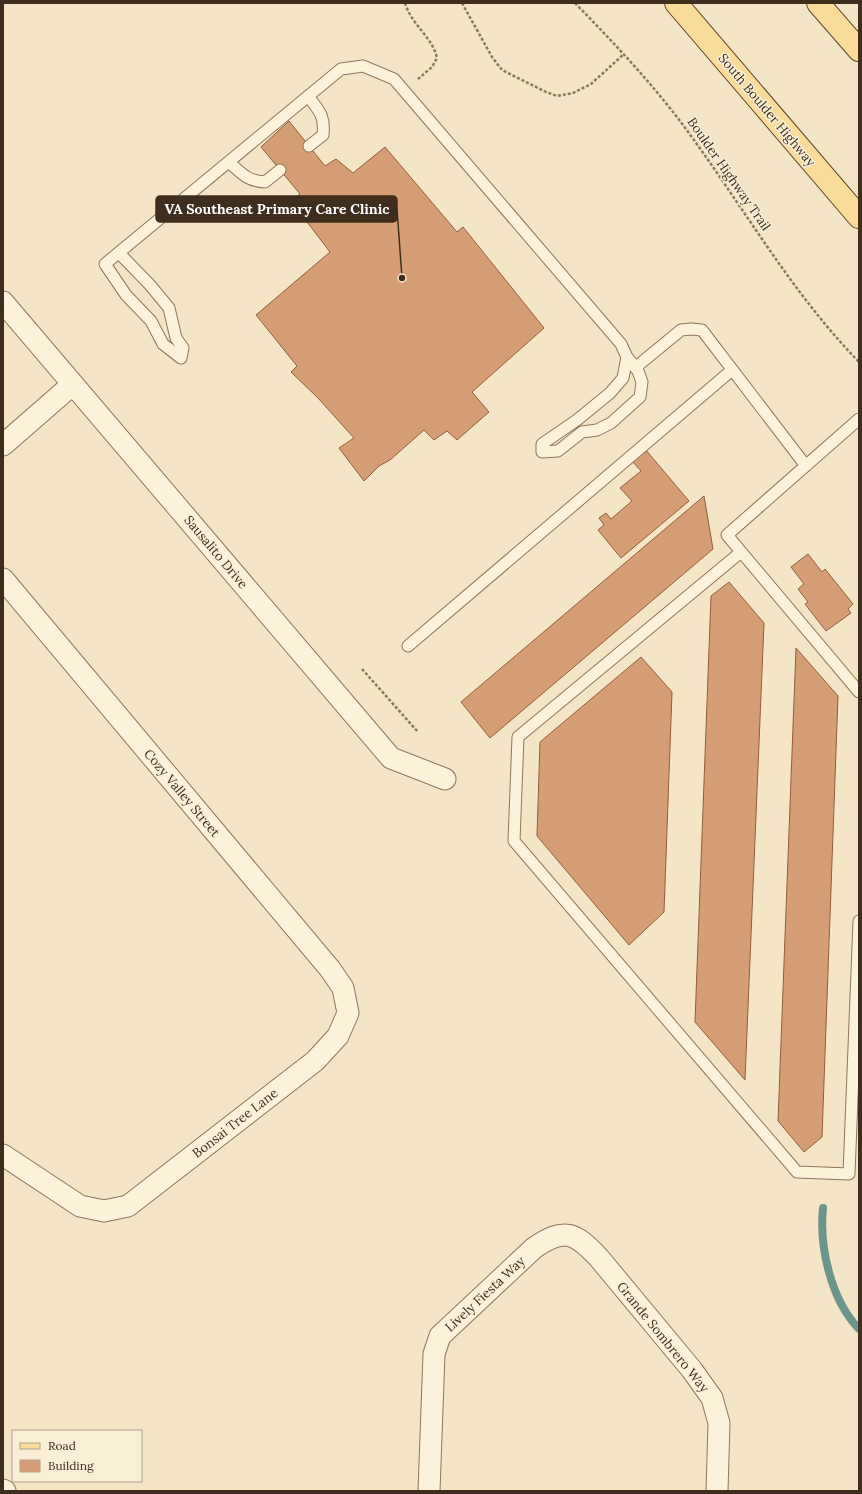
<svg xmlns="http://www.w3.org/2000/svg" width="862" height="1494" viewBox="0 0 862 1494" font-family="Lora,serif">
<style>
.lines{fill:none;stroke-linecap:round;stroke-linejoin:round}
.stream{stroke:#6c968b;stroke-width:8}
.building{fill:#d59e77;stroke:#925e3c}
.lane-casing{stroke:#907658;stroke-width:13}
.street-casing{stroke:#907658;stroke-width:23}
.primary-casing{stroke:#5e442d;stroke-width:24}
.path{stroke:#907658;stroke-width:2.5;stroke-dasharray:3 2;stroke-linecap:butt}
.lane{stroke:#fcf2da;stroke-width:11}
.street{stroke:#fcf2da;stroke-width:21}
.primary{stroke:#f9db9a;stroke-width:22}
.labels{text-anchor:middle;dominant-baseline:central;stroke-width:3;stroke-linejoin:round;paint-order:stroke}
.street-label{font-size:13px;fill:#3f2e1e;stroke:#f9efd6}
.leader{fill:none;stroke:#3f2e1e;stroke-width:1.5}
.callout-dot{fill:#3f2e1e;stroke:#f9efd6;stroke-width:1.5}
.callout{fill:#3f2e1e;stroke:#3f2e1e;stroke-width:1.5}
.callout-label{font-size:14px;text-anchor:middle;font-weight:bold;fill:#fff}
</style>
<rect width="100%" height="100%" fill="#f3e5c5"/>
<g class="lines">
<path class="stream" d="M823,1208C819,1247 831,1300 859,1329"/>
</g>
<path class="building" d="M289,121L325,166L336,159L353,173L385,147L457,232L463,227L544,328L472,392L489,412L457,440L447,431L434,440L424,430L390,460L379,466L364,481L339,448L354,438L318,398L291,372L297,366L256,315L330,252L291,201L300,194L261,147Z
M645,449L689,501L621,558L598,530L604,525L599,518L606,513L611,519L632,501L620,488L641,471L631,460Z
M704,496L713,549L490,738L461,702Z
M808,554L822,572L825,569L853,604L848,609L851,613L826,631L805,604L808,602L798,589L804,584L791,567Z
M729,582L764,623L745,1080L695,1022L711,596Z
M796,648L838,696L822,1137L804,1152L778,1121Z
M641,657L672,692L664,912L629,945L537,836L540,742Z"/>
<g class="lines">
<defs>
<path id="lane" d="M308,96C319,111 325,115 323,135L309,146
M229,162C241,173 247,181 265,182L280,170
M119,253L150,285L169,308L176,338L183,348L181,358L163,344L151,321L126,295L105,264L341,69L363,66L394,79L621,344L627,357L638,371L642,382L640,397L611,423L597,430L582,432L558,451L542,452V444L577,420L610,393L623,378L627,357
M636,367L681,330L691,329L702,330L806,466
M859,419L727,535L859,692
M741,552L518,737L514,841L797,1172L849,1174L859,921
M408,646L732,370"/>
<path id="street" d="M3,302L391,758L445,779
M3,445L73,384
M3,579L330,969L343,988L348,1013L338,1036L315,1061L128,1206L104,1211L80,1206L3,1155
M3,1490L5,1491
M429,1491L434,1354L440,1336L534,1248C564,1227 575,1232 599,1258L692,1370L712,1398L719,1423L717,1491"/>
<path id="primary" d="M676,3L859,217
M818,3L859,50"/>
</defs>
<use href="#lane" class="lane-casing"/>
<use href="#street" class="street-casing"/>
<use href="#primary" class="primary-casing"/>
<path class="path" d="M405,3C412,26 432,36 437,58L432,67L418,79
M462,3L492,57L502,70L546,92L557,96L573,93L591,84L624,54
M575,3C612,41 648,79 680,121C740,201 789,290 859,362
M362,669L418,732"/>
<use href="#lane" class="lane"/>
<use href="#street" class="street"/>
<use href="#primary" class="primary"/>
</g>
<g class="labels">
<g class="street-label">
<text transform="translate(767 110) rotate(50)">South Boulder Highway</text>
<text transform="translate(729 174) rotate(55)">Boulder Highway Trail</text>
<text transform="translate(216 552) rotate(50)">Sausalito Drive</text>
<text transform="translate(182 793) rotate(50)">Cozy Valley Street</text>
<text transform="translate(235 1123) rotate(-38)">Bonsai Tree Lane</text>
<text transform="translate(485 1294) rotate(-43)">Lively Fiesta Way</text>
<text transform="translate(663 1337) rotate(51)">Grande Sombrero Way</text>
</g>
</g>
<path class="leader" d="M402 278L397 209"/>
<circle class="callout-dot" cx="402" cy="278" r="4"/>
<rect class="callout" x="156" y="196" width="241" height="26" rx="4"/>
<g class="callout-label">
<text x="277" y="214">VA Southeast Primary Care Clinic</text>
</g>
<rect width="862" height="1494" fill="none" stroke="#3f2e1e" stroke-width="8"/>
<rect x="12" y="1430" width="130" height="52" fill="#f9efd6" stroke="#afa28c"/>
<rect x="20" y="1443" width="20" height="6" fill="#f9db9a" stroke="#afa28c"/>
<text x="48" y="1450" font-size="12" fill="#3f2e1e">Road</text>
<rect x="20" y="1460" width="20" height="12" fill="#d59e77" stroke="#afa28c"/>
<text x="48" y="1470" font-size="12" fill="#3f2e1e">Building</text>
</svg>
